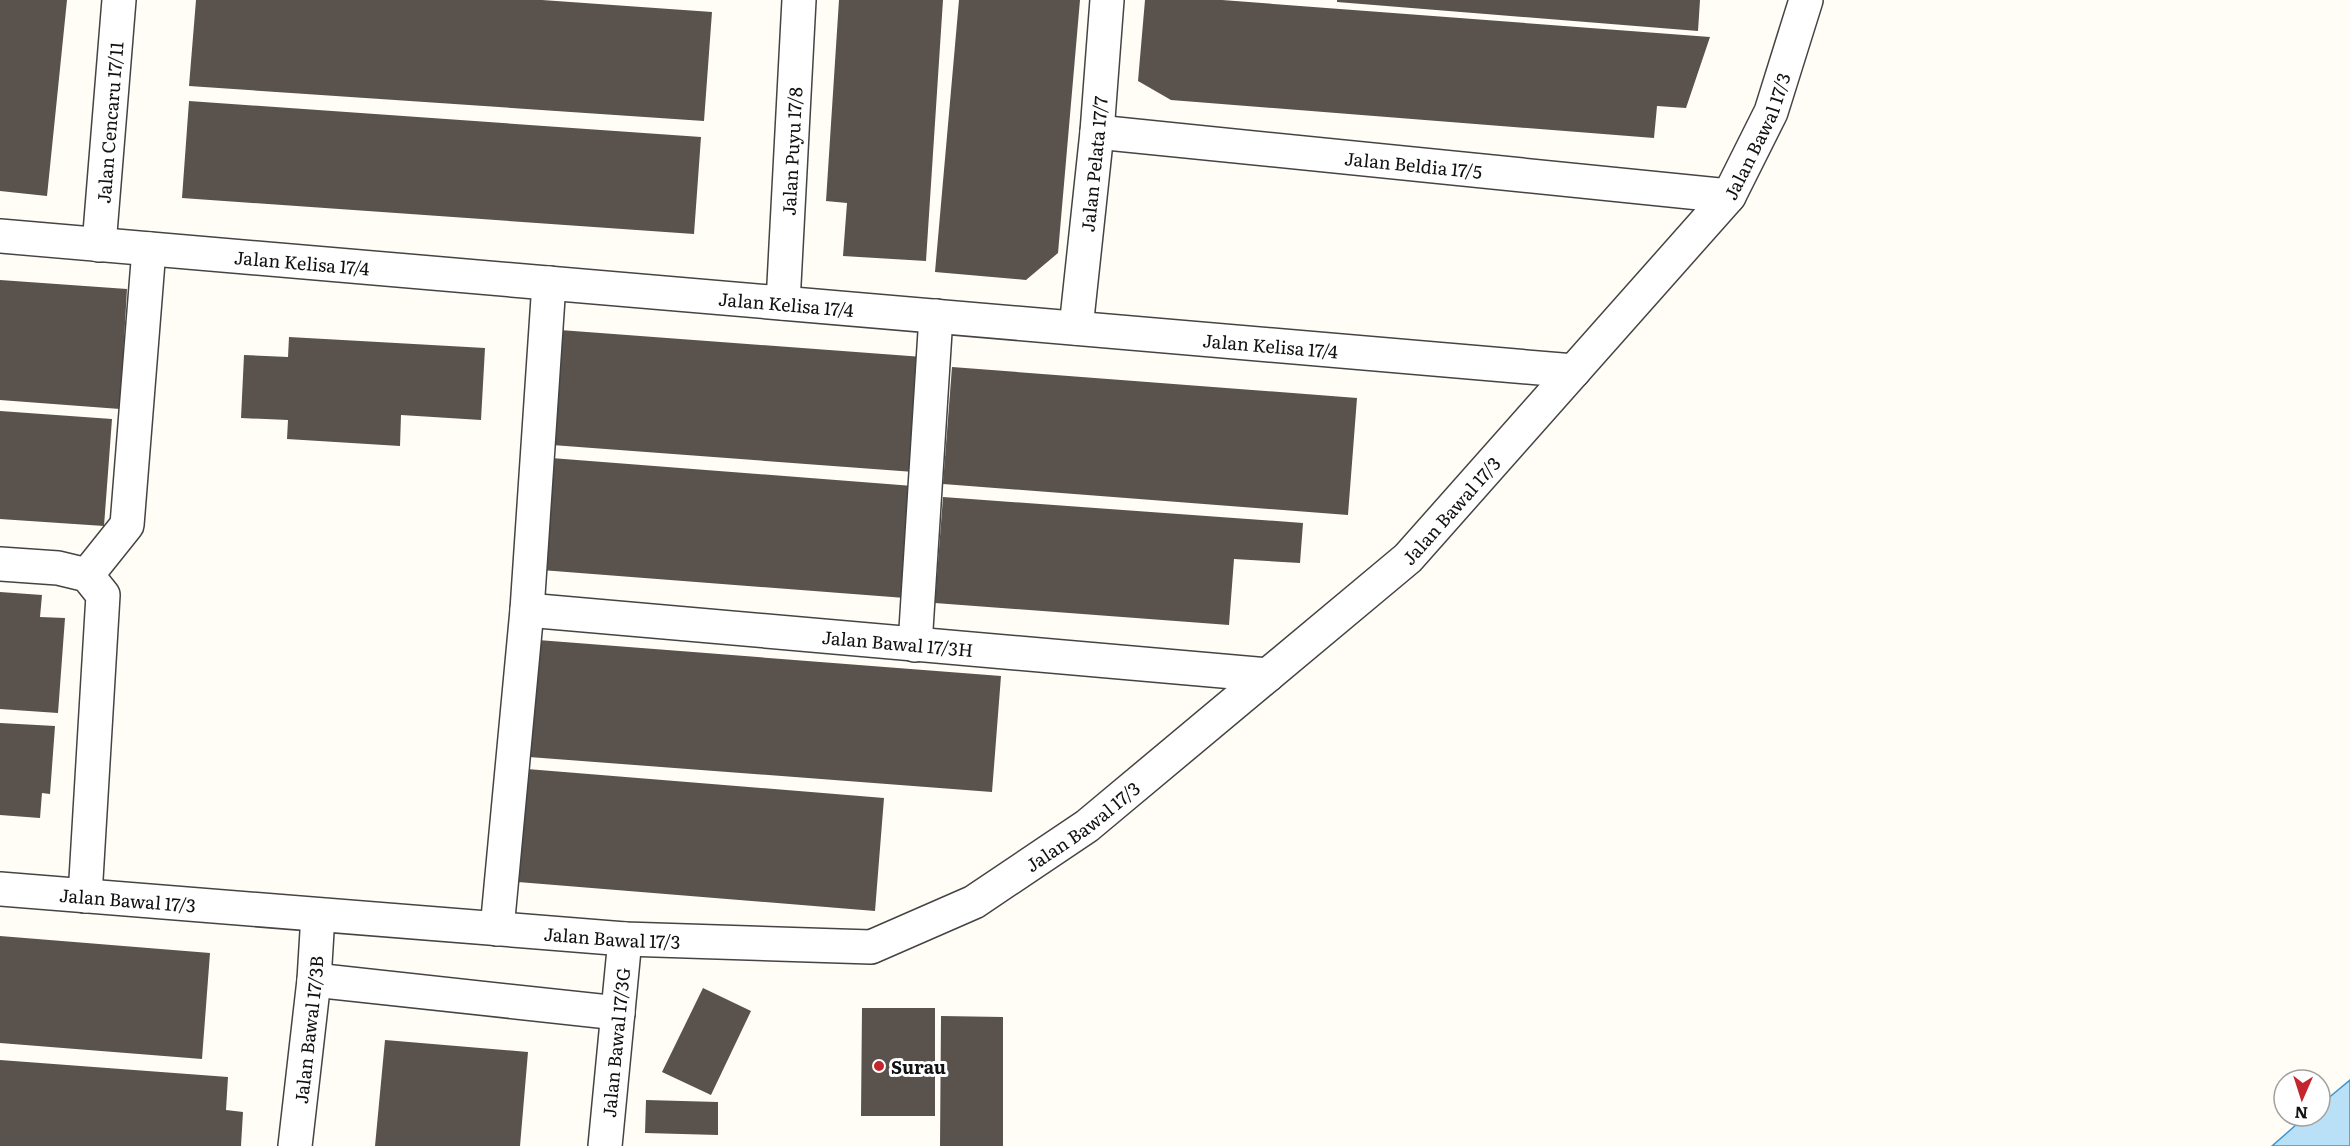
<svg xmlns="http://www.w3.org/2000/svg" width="2350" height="1146" viewBox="0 0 2350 1146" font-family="Literata,serif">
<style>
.water{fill:#b9e0f7;stroke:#3f96cf;stroke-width:1.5}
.building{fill:#5a524d}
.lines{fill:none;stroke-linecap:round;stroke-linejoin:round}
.minor-casing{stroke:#444;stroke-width:36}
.minor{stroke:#fff;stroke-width:33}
.poi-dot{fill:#c4262e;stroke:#fff;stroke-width:2}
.labels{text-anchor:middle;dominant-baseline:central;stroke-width:6;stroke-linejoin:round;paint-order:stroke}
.street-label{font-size:18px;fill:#111;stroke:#fff}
.poi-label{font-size:18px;font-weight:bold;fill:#111;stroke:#fff;text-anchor:start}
</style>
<rect width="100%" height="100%" fill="#fffdf5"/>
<path class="water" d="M2350,1080V1146H2272L2306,1116H2320V1105Z"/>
<path class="building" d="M0,0H67L47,196L0,191Z
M196,0H542L712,12L704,121L189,86Z
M839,0H943L926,261L843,256L847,203L826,201Z
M959,0H1080L1058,253L1026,280L935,272Z
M1145,0H1222L1710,37L1686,108L1657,106L1654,138L1171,100L1138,81Z
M1337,0H1700L1698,31L1337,2Z
M189,101L701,137L694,234L182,198Z
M0,280L127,289L120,409L0,400Z
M560,330L923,357L914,472L552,445Z
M289,337L485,348L481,420L401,415L400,446L287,439L288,420L241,418L244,355L288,357Z
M952,367L1357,398L1348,515L943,484Z
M0,411L112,419L104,526L0,519Z
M551,458L913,486L905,598L541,570Z
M943,497L1303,523L1300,563L1234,559L1229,625L935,603Z
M0,592L42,595L40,617L65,618L58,713L0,709Z
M538,640L1001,676L992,792L529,757Z
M0,723L55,726L50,794L42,793L40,818L0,815Z
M527,769L884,798L875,911L518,882Z
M0,936L210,953L202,1059L0,1043Z
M703,988L751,1011L711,1095L662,1072Z
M862,1008H935V1116H861Z
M941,1016L1003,1017V1146H940Z
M385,1040L528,1052L520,1146H375Z
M0,1060L228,1077L226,1110L243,1112L241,1146H0Z
M646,1100L718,1102V1135L645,1133Z"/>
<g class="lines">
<defs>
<g id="minor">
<path id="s1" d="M1097,132L1729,196"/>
<path id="s2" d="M0,236L1574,371"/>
<path id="s3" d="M99,245L119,0"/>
<path id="s4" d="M783,303L799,0"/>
<path id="s5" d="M1076,328L1097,132L1107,0"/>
<path d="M0,564L58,568L87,575L103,595L85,896"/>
<path d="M87,575L127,525L149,249"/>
<path id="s6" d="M527,610L1268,675"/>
<path d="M915,645L936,316"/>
<path id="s7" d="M0,889L625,939L871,947L974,902L1087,826L1408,558L1729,196L1771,112L1806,0"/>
<path d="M497,929L527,610L549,283"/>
<path d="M314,980L618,1013"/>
<path id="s8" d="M295,1146L314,980L318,915"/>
<path id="s9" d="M605,1146L625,939"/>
</g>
</defs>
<use href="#minor" class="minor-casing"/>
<use href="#minor" class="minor"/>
</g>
<circle class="poi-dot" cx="879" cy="1066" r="6"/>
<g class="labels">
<g class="street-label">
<text stroke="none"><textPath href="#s3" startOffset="123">Jalan Cencaru 17/11</textPath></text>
<text stroke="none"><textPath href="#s7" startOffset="2090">Jalan Bawal 17/3</textPath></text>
<text stroke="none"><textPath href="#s4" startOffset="152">Jalan Puyu 17/8</textPath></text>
<text stroke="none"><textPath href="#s5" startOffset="165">Jalan Pelata 17/7</textPath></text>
<text stroke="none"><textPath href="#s1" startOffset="318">Jalan Beldia 17/5</textPath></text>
<text stroke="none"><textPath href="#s2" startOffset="303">Jalan Kelisa 17/4</textPath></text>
<text stroke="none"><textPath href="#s2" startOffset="789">Jalan Kelisa 17/4</textPath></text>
<text stroke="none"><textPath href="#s2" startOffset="1275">Jalan Kelisa 17/4</textPath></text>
<text stroke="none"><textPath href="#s7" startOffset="1604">Jalan Bawal 17/3</textPath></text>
<text stroke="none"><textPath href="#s6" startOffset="372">Jalan Bawal 17/3H</textPath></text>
<text stroke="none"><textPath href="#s7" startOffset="1118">Jalan Bawal 17/3</textPath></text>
<text stroke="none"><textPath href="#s7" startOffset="128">Jalan Bawal 17/3</textPath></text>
<text stroke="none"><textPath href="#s7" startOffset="614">Jalan Bawal 17/3</textPath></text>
<text stroke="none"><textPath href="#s8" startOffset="117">Jalan Bawal 17/3B</textPath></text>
<text stroke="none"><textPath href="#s9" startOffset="104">Jalan Bawal 17/3G</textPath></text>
</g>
<g class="poi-label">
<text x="891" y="1066">Surau</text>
</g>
</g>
<g transform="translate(2302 1098) rotate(183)"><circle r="28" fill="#ffffff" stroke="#a0a0a0" stroke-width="1.5"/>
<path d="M0-4.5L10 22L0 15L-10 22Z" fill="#c4262e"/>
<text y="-9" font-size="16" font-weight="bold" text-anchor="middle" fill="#111111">N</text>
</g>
</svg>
